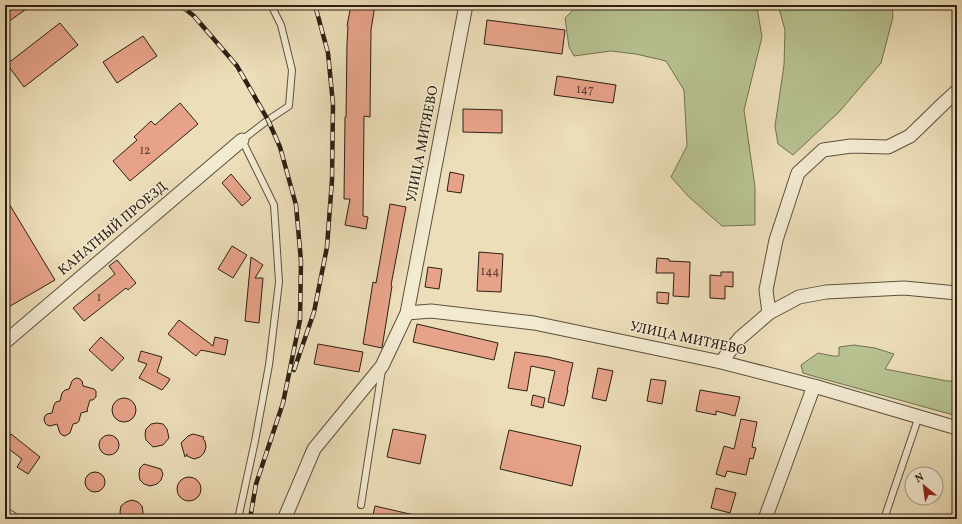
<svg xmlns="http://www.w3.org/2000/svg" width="962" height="524" viewBox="0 0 962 524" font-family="Vollkorn,serif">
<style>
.green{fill:#b7c190;stroke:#727052}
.building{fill:#e7a38a;stroke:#2c2014}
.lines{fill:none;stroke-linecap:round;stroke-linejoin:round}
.service-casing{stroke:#5c503d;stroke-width:8}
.minor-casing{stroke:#5c503d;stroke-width:15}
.service{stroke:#f3ead2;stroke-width:6}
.minor{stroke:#f3ead2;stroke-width:13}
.rail-casing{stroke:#2c2014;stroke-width:4.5}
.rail{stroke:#f3ead2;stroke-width:3;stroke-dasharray:9;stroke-linecap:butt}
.labels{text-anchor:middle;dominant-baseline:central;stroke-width:3;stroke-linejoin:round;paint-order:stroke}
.number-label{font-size:12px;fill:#5b4132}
.street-label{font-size:14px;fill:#2c2014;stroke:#f3ead2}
</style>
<rect width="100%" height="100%" fill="#ecdeb9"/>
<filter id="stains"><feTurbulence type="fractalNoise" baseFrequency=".005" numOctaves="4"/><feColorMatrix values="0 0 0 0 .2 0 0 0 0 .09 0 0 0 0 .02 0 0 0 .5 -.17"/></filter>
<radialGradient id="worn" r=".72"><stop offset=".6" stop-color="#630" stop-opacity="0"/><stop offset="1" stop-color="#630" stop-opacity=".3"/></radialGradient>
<path class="green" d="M578,5H674L680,7L682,5H756L758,13L762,37L744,110L755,187V225L722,226L689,197L671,177L687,146L684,90L666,61L636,54L611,51L574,56L569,47L565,18Z
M778,5H892L893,17L881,63L839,112L793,155L778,144L775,126L784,65L785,30Z
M854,345L875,348L894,354L885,369L947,381H957V416L813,376L803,373L801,365L818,353L833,356H839V347Z"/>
<path class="building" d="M5,5H32L5,24Z
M351,5H375L371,30L370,117L364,116L363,216L368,217L366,229L345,225L350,199H344L345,117H346L347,44L348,26H347Z
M487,20L565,30L562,54L484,44Z
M60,23L78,45L24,87L7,64Z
M143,36L157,56L117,83L103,62Z
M557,76L616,85L613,103L554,95Z
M180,103L198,124L130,181L113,161L137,140L134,137L151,121L155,125Z
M463,109L502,110V133L463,132Z
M450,172L464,175L461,193L447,191Z
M231,174L251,198L242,206L222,183Z
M5,197L55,280L5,309Z
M390,204L406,207L391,285L392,286L382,348L363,344L373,282L376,283Z
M232,246L247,255L233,278L218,269Z
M479,252L503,254L501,292L477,291Z
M251,257L263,265L255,278H263L259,323L245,321Z
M657,258L669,259V261L690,262L689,297L673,296L674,273H656Z
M117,260L136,283L128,290L126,288L84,321L73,308L115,274L109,266Z
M428,267L442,269L439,289L425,287Z
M721,272H733V287L725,286V299L710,298V275L721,276Z
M657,292L669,293L668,304L657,303Z
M179,320L213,346L215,337L228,340L225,355L201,350L196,356L168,334Z
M417,324L498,343L494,360L413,342Z
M101,337L124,358L112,371L89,350Z
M318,344L363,352L359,372L314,364Z
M141,351L162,357L157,372L170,379L167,384L162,390L139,378L147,364L138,361Z
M515,352L548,357L573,363L567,390H568L564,406L548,402L555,371L531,366L527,391L508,388Z
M598,368L613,371L606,401L592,398Z
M77,378L80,379L82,381L83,386L94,389L96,391V397L93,400H90L87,410L88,411L81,413L79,421L77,423L73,424L70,433L65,436L62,435L60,433L57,424L50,426L47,425L45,423L44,419L45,416L47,414L52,413L54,405L56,402L60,401L62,393L65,390L69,389L72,381L74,379Z
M651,379L666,381L662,404L647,401Z
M700,390L740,397L735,416L716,411V415L696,411Z
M533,395L545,398L543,408L531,405Z
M112 410a12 12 0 1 1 24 0a12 12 0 1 1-24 0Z
M741,419L757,422L752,447L756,448L753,459L750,458L746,475L727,471L725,477L716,474L724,446L734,449Z
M157,423L163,424L167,429L169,438L163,445L153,447L146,440L145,434L146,429L151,424Z
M393,429L426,435L420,464L387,457Z
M509,430L581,446L572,486L500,469Z
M11,434L40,457L28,474L17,467L22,459L5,446V441Z
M193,434L204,437L203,439L205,441L206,447L204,453L200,457L194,459L187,456V454L185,457L181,443L188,436Z
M99 445a10 10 0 1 1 20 0a10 10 0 1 1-20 0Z
M144,464L161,469L163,474L161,480L157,484L150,486L144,484L140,480L139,474L140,468Z
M85 482a10 10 0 1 1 20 0a10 10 0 1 1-20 0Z
M177 489a12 12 0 1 1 24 0a12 12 0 1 1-24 0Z
M716,488L736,493L730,513L711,508Z
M132,500L138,502L142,506L143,512L142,519H121L120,512L121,506L126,502Z
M375,506L414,515V519H372Z"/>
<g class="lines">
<defs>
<path id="service" d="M361,505L382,370
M238,519L255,441L269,365L279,282L274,205L242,140L268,120L289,106L292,70L281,25L271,5
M884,519L919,416"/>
<path id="minor" d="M407,313L466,5
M769,313L766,290L776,240L798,173L823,150L851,146L888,147L910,136L944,103L957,91
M5,342L242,140
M721,362L740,338L769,313L799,297L826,292L904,288L957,293
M5,515L12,519
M285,519L286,515L314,449L382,366L407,313L431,311L534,323L721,362L814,386L957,428
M765,519L814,386"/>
</defs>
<use href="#service" class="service-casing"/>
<use href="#minor" class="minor-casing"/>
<use href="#service" class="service"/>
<use href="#minor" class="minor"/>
<defs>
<path id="rail" d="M180,5L194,16L237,66L268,120L280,147L296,205L301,261L300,320L283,403L256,484L250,519
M294,370L314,312L327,247L332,180L333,104L328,53L315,5"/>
</defs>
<use href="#rail" class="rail-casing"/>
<use href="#rail" class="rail"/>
</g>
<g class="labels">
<g class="number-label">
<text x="585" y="90">147</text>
<text x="145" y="151">12</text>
<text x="490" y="272">144</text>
<text x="99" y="298">1</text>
</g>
<g class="street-label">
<text transform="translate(423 144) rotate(-79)">УЛИЦА МИТЯЕВО</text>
<text transform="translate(113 229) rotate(-40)">КАНАТНЫЙ ПРОЕЗД</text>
<text transform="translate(688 339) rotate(12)">УЛИЦА МИТЯЕВО</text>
</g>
</g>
<rect width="962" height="524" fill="none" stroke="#ecdeb9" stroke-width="20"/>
<rect x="6" y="6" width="950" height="512" fill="none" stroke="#2c2014" stroke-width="2"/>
<rect x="10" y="10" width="942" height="504" fill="none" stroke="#2c2014"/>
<g transform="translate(924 486) rotate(331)"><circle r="19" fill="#f3ead2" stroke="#a39986"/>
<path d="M0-3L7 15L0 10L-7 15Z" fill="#8f2418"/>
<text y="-6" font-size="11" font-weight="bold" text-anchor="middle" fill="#2c2014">N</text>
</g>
<rect width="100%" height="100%" filter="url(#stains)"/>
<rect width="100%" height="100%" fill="url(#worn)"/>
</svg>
